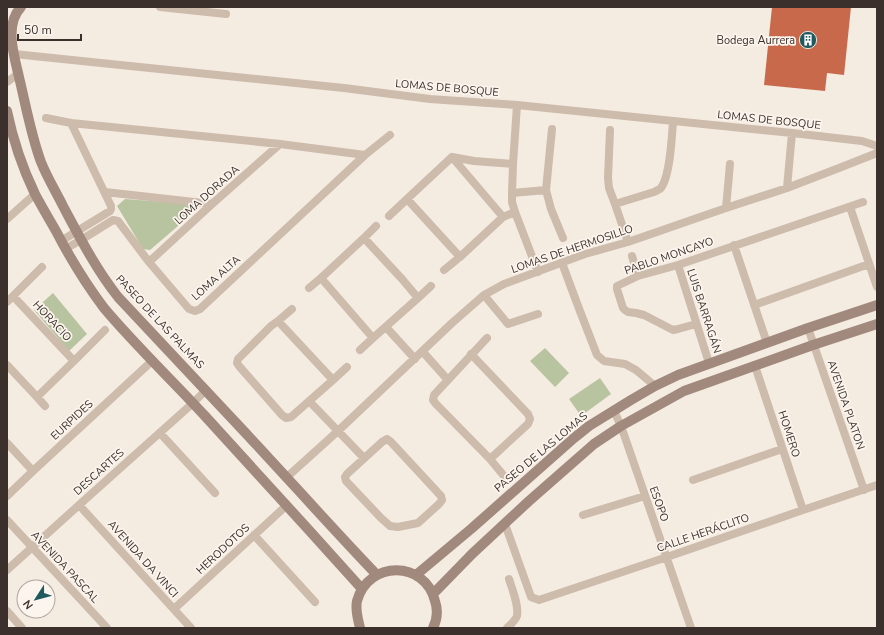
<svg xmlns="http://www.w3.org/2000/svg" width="884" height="635" viewBox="0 0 884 635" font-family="'Nunito Sans',sans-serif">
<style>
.green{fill:#b8c4a0}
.building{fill:#c8694b}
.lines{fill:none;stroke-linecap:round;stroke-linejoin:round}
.street{stroke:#cdbbac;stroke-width:8}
.secondary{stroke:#a18a7d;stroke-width:10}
.labels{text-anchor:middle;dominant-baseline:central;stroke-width:3.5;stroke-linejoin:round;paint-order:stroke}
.poi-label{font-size:11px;fill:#3b302b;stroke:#fbf5ee;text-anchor:end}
.street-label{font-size:11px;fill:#3b302b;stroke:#fbf5ee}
</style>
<rect width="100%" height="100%" fill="#f4ebe1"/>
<path class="green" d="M125,199L190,204L192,214L150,250L143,249L117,206Z
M53,293L87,334L69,351L34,310Z
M545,348L569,373L555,387L530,361Z
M600,378L611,394L581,416L569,399Z"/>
<path class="building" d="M772,7H851L844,75L827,73L825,91L764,85Z"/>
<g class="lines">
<path class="street" d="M160,7L226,14
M14,54L344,88L430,99L517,105L792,133L862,141L877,146
M7,82L18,74
M517,105L513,164L512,193V202L515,212L538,272
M46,118L71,123
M552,129L546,190L551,209L563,238
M610,130L608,178L609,188L615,204L628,242
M365,155L390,135
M452,157L474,161L513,164
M787,188L792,133
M105,192L212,204
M512,193L546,190
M615,204L654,192C655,192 659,189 660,189C670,179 672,136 673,121
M850,207L877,287
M726,208L730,164
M389,216L407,199
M503,217L452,157L407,199L460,257L503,217L515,212
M7,219L35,194
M364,238L402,279L418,298L373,338L321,278Z
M364,238L376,226
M61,241L110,211L111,209V206L71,123L280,144L365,155L200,309L195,311L189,309L149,262L118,221L113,220L81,240L65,249
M734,245L767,343
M632,256L638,276
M149,262L212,204L280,144
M562,263L578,306L597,355L604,361L625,364L636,370L655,386
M678,265L709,363
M444,270L460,257
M309,288L321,278
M484,295L508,324L538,314
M418,298L431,286
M7,302L42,267
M754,305L869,264
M278,321L333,380L291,417L286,418L282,415L239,366L237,363L238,359L271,326Z
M278,321L292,309
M696,324L678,329L673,330L644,315L636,313L628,312L625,310L623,308L617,289V286L638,276L678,265L863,202
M386,327L415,359
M808,328L864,490
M487,338L434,395L433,400L436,404L490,459L504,476
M360,350L373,338
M423,352L447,379
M471,354L528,414L530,419L528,424L490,459
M74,361L105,330
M7,365L37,397L74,361L13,296
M755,366L803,510
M333,380L347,367
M37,397L45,406
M310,402L364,458
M614,411L621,426L691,628
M160,433L215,493
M387,439L391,442L441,496L442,500L439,504L418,523L398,527L390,526L381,518L346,481L345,477L347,474L382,442Z
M7,443L33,471
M287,477L338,431L452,323L484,295L504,284L585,254L628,242L726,208L787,188L839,168L877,153
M693,480L782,449
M7,496L33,471L152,361
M79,505L191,628
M583,515L645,496
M7,520L107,628
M505,524L530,594L531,597L539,600L667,557L803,510L877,485
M254,535L315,602
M7,570L79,505L193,403L206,390
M174,609L287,505
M7,611L22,628
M507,628C510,625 515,621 517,616C519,605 512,589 509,579"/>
<path class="secondary" d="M21,7C4,25 14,55 19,77C26,106 31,135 41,162C47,177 56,192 63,206C80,238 96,269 118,297C158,340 199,383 239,426C285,475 330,526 377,575
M7,111C13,140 22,167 35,194C42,207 49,219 56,231C70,258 86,284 104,308C136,346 172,380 205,416C258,474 310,531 362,589
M416,575L471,529L574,438L589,426L631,400L655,386L678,375L808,328L877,305
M433,594L472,554L529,501L594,444L621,426L684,391L813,345L877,324
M360,628C358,619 355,610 357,601C368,560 425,560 435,601C438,610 437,620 433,628"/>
</g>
<defs>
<symbol id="building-disc" viewBox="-11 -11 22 22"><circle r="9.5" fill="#1f5a5e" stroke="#fbf5ee"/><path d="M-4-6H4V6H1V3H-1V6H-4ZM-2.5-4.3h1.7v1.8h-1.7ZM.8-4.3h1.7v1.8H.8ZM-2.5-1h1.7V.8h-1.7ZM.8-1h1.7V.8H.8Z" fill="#fff"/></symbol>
</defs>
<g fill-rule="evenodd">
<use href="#building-disc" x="798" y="30" width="20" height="20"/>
</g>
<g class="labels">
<g class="poi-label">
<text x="795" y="40">Bodega Aurrera</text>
</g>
<g class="street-label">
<text transform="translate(447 88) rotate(5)">LOMAS DE BOSQUE</text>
<text transform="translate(769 120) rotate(6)">LOMAS DE BOSQUE</text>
<text transform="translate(207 195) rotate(-42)">LOMA DORADA</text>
<text transform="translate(572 249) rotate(-19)">LOMAS DE HERMOSILLO</text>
<text transform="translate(669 256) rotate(-19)">PABLO MONCAYO</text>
<text transform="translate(216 278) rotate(-42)">LOMA ALTA</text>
<text transform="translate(704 311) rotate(72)">LUIS BARRAGÁN</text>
<text transform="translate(52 321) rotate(47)">HORACIO</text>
<text transform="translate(160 322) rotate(47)">PASEO DE LAS PALMAS</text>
<text transform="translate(846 405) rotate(71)">AVENIDA PLATON</text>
<text transform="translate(72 420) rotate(-43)">EURPIDES</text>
<text transform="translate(789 434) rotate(72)">HOMERO</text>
<text transform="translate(541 452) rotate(-40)">PASEO DE LAS LOMAS</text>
<text transform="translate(99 472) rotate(-42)">DESCARTES</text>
<text transform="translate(659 504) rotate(70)">ESOPO</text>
<text transform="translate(703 533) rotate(-19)">CALLE HERÁCLITO</text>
<text transform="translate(223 549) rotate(-43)">HERODOTOS</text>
<text transform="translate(143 559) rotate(48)">AVENIDA DA VINCI</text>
<text transform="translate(65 567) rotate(47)">AVENIDA PASCAL</text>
</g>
</g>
<rect width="884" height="635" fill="none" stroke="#3b302b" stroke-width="16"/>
<g transform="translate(36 599) rotate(234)"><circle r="19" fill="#fbf5ee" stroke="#aea6a0"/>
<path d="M0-3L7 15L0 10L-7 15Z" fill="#1f5a5e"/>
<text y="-6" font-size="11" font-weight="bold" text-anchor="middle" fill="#3b302b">N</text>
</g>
<path d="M18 34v6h63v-6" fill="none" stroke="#3b302b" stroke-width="2"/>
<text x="24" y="34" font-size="12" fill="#3b302b" stroke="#fbf5ee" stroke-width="3" paint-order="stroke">50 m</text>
</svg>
